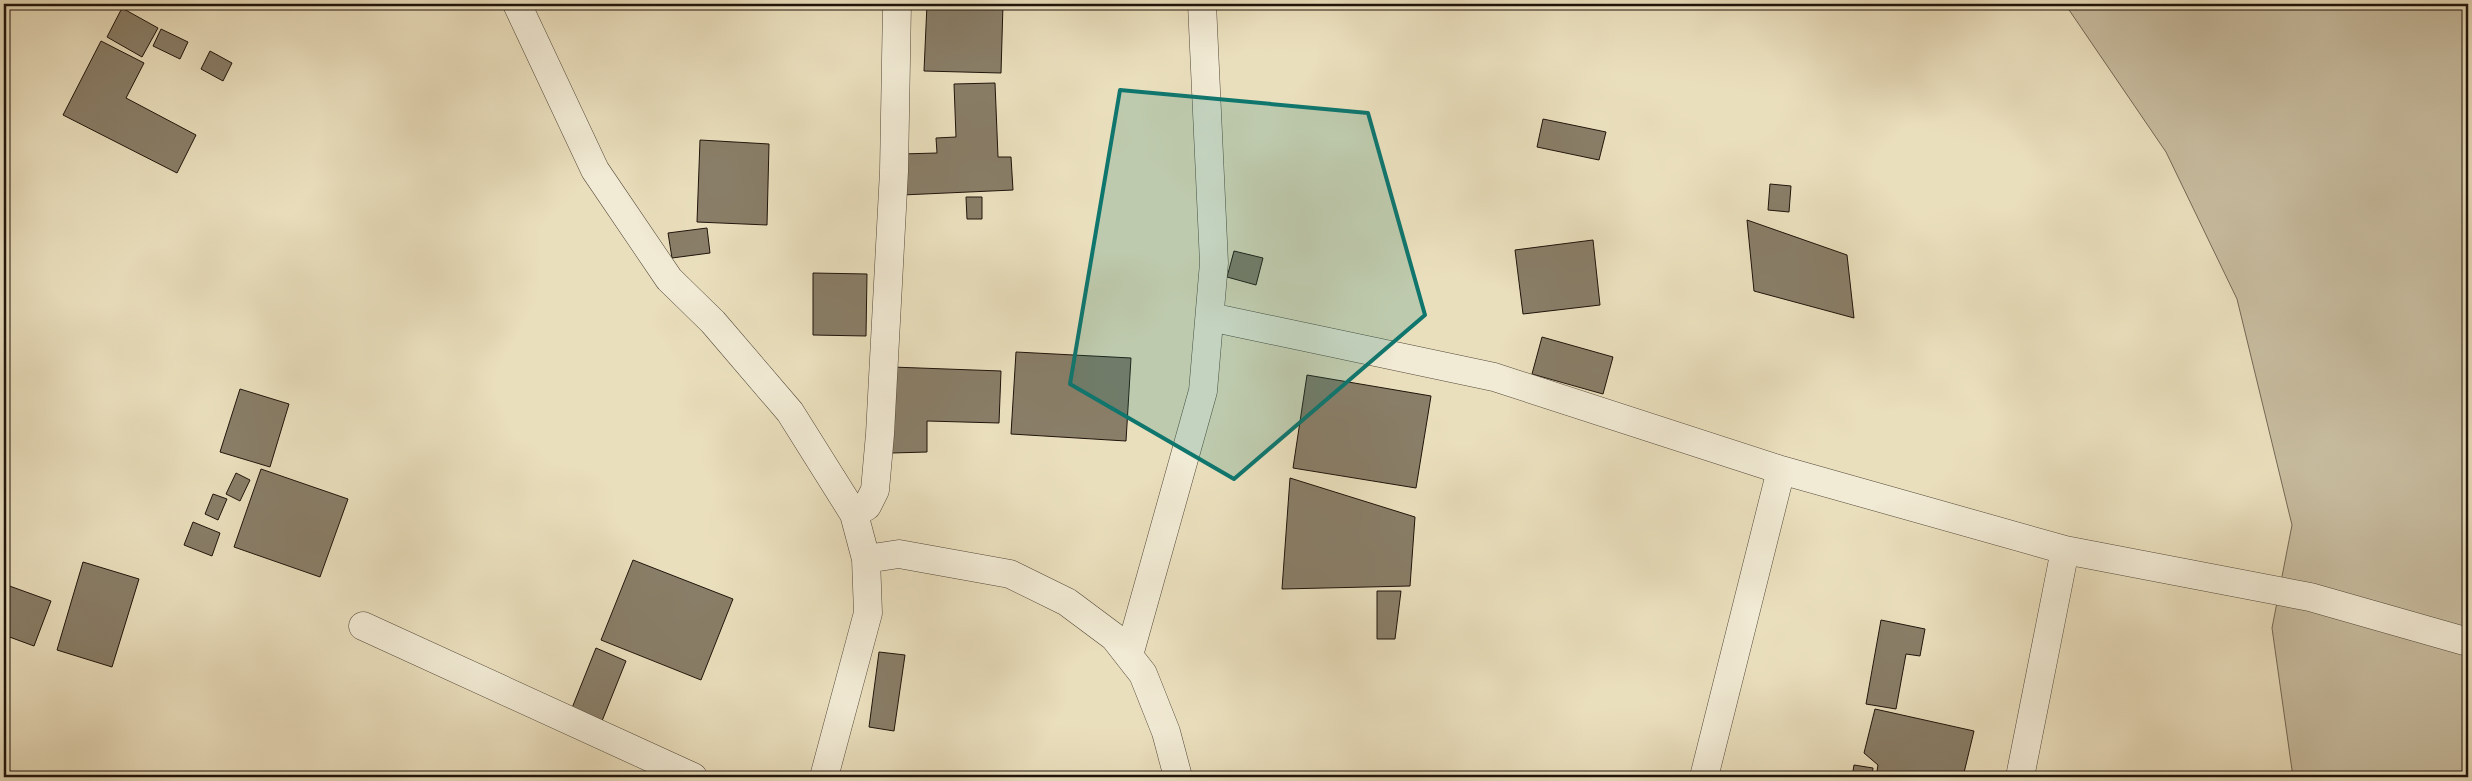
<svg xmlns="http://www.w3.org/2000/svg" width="2472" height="781" viewBox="0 0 2472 781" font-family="'EB Garamond',serif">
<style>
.green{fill:#c7bc9f;stroke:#736855}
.building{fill:#897e68;stroke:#1f140b}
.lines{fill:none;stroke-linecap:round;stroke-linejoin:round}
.street-casing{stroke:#524738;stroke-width:29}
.street{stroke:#f1ead4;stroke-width:28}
.marked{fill:#0f766e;fill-opacity:0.2;stroke:#0f766e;stroke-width:4;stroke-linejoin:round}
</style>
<rect width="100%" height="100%" fill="#eadfbd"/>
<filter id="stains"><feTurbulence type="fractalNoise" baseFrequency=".004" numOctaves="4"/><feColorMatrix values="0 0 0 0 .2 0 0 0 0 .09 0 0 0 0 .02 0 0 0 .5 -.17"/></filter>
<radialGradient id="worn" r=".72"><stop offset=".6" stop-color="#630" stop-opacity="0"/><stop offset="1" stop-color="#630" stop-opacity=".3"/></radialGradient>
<path class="green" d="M2065,4H2468V777H2293L2272,628L2292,525L2237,299L2166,152Z"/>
<path class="building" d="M927,4H1003L1001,73L924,71Z
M122,8L158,28L142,57L107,37Z
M161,29L188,42L180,59L153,46Z
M101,41L144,63L126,98L196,135L177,173L63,115Z
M210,51L232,63L223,81L201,69Z
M995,83L998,157H1011L1013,190L902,195L901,154L937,153L936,138L956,137L954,84Z
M1543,119L1606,132L1599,160L1537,147Z
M700,140L769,144L767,225L697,222Z
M1770,184L1791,186L1789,212L1768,210Z
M966,197H982V219H967Z
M1747,220L1847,255L1854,318L1754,291Z
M707,228L710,253L672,258L668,233Z
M1593,240L1600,305L1523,314L1515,250Z
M1234,251L1263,258L1256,285L1227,277Z
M813,273L867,274L866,336L813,335Z
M1542,337L1613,357L1603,394L1532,374Z
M1016,352L1131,358L1126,441L1011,434Z
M892,367L1001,371L999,423L927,421V452L892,453Z
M1307,375L1431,396L1416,488L1293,468Z
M240,389L289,404L270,467L220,452Z
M261,469L348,499L320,577L234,547Z
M236,473L250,480L240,501L226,494Z
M1290,478L1415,517L1410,586L1282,589Z
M213,494L227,499L218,520L205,514Z
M193,522L220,533L212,556L184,545Z
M633,560L733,599L701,680L601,640Z
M83,562L139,579L112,667L57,650Z
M4,584L51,601L34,646L4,635Z
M1377,591H1401L1395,639H1377Z
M1881,620L1925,629L1920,656L1906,654L1896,709L1866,704Z
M596,648L626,661L602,721L572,708Z
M879,652L905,655L894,731L869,727Z
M1875,709L1974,731L1963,777H1876L1878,765L1864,753Z
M1854,765L1873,768L1872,777H1852Z"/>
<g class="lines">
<defs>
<path id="street" d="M517,4L595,170L669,279L713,322L790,412L854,514L866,559L868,613L824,777
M1210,317L1494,377L1781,470L2065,550L2310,597L2468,642
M854,514L867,506L875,490L880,434L894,171L897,4
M866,559L899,554L1010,574L1067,602L1114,637L1143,674L1166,732L1178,777
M363,626L693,777
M1129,655L1203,391L1214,263L1202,4
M1704,777L1781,470
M2020,777L2065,550"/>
</defs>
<use href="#street" class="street-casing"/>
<use href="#street" class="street"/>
</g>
<path class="marked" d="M1120,90L1368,113L1425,315L1234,479L1070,384Z"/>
<rect width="2472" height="781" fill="none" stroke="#eadfbd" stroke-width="20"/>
<rect x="5" y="5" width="2462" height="771" fill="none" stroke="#1f140b" stroke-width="2.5"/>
<rect x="10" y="10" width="2452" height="761" fill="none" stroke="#1f140b"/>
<rect width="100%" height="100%" filter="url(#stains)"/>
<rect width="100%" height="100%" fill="url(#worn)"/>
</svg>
